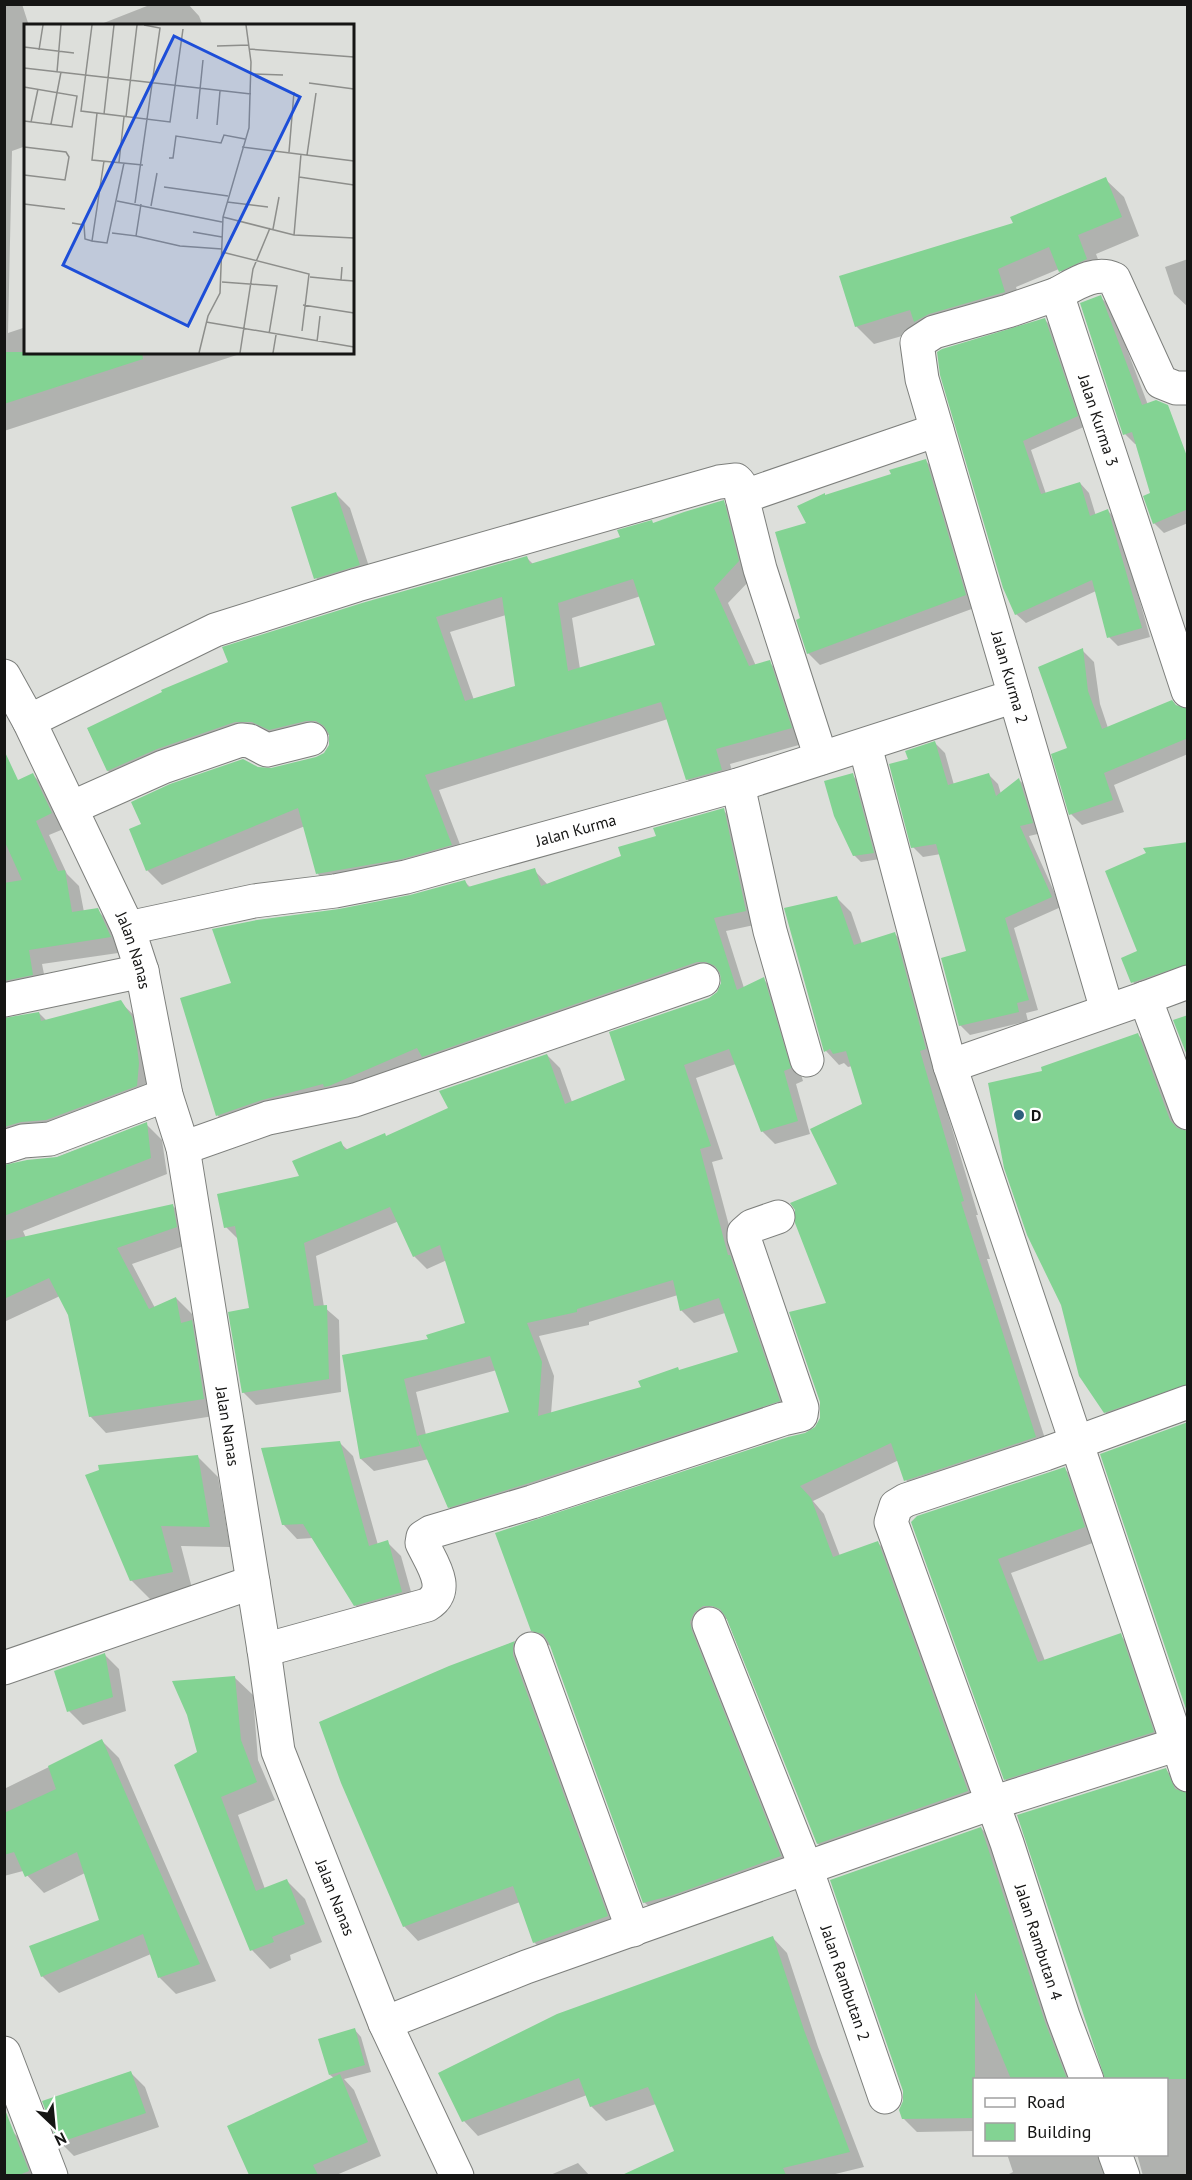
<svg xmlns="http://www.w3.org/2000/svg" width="1192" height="2180" viewBox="0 0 1192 2180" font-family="'PT Sans',sans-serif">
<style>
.shadow{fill:#0003;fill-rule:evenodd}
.building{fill:#83d393;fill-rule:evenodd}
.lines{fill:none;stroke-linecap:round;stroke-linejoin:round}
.minor-casing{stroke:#7d7f7c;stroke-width:35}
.minor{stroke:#fff;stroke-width:33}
.poi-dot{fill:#2e607d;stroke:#fff;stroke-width:2}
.labels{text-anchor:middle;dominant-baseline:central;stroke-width:4.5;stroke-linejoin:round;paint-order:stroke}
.street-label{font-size:16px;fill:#151514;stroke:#fff}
.poi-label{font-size:16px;font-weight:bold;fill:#151514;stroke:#fff;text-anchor:start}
.inset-road{fill:none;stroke:#8d8e8b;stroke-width:1.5}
.view{fill:#1d4ed8;fill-opacity:0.15;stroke:#1d4ed8;stroke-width:3}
.inset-edge{fill:none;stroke:#151514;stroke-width:3}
</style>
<rect width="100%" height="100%" fill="#dddfdb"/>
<path class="shadow" d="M4,4H22L29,26H26V146L12,151L8,333L26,327V352H246L4,431Z
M152,4H188L199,16L203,26H96Z
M1105,179L1124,197L1139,236L1096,254L1105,278L1078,289L1059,269L1016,287L1023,310L923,330L874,344L856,326L1015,224Z
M1188,259V307L1174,294L1165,267Z
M1100,297L1111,307L1148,405L1188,461V523L1164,533L1154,523L1152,494L1137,444H1135L1125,434Z
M1045,320L1054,329L1086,426L1031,450L1046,494L1080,483L1089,493L1096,516L1108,511L1117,520L1150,637L1118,646L1109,637L1096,591L1026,623L1016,614L942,375Z
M926,461L937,473L977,607L820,665L808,653L802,619L808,524L893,475Z
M336,494L350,508L373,579L330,592L316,578Z
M723,502L738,517L753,577L728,603L756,666L769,662L784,677L806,743L730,764L736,785L702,794L687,779L668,719L439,790L466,860L333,889L318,874L305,826L162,885L147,870L142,825L258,768L271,770L316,759L325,754L330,745V735H322L123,786L108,771L88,729L527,558L533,564L621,538L654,525ZM641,596L657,646L580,669L572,618ZM506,615L516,687L474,700L450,632Z
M1082,650L1094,662L1100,704L1108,728L1188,715V754L1114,785L1124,812L1082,825L1071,814L1069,749Z
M935,743L945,753L954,785L988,774L998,784L1001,794L1019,780L1029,789L1042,833L1029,836L1061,907L1014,928L1038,1010L1026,1013L1028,1021L970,1035L960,1025L968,952L941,854L923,857L913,847L909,760Z
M33,775L47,789L66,828L49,835L67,874L79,886L84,912L97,910L112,925L125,952L42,964L47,989L4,1003V787Z
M852,775L859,782L880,859L861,862L854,855Z
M723,810L736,823L759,924L726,931L744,988L763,979L776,992L803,1081L796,1084L810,1134L775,1144L762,1131L736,1064L696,1078L723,1159L712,1162L740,1267L792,1413L462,1520L449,1507L429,1459L374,1471L361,1459L343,1356L430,1340L467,1324L447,1260L427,1269L414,1256L399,1221L316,1256L324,1307L339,1320L341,1392L256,1405L243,1392L251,1309L240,1241L226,1227L301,1177L340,1143L348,1150L387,1137L450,1109L547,1055L560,1068L572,1102L627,1080L719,993L723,983L720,974L710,975L231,1128L218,1116L182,999L233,984L339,911L410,897L465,882L471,888L534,870L548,885L623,857L657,837ZM678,1295L681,1310L694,1323L725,1313L740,1353L642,1388L551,1414L554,1376L539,1336L589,1325V1322ZM497,1370L511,1413L426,1435L416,1392Z
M1188,844V981L1147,996L1133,982L1139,952Z
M837,898L851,912L862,944L895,934L909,948L933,1065L978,1215H976L990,1259H987L1049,1451L920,1494L906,1480L899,1460L813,1501L824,1514L840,1556L877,1542L891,1556L981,1805L832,1858L818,1844L727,1619L717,1620L794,1870L659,1916L644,1902L551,1646L546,1644L532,1630L815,1429L821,1419L828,1304L839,1184L864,1105L852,1066L848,1067L844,1063L839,1065L826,1051Z
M120,1002L137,1018L153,1102L4,1153V1020L39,1013L47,1021Z
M1138,1035L1152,1048L1183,1132L1188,1133V1401L1119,1426L1105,1412L1044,1072Z
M146,1124L162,1140L167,1174L23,1231L26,1238L173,1206L189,1222L192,1243L132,1264L155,1308L176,1298L192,1314L194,1325L207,1338L220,1415L106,1433L90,1416L70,1314L60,1296L4,1322V1166L52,1159Z
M339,1442L353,1456L378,1545L387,1542L401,1556L415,1606L369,1619L355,1605L313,1538L297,1539L283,1524Z
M197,1456L218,1477L230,1547L181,1546L193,1592L152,1601L131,1580Z
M1064,1468L1078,1483L1098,1541L1011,1573L1045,1661L1120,1635L1134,1649L1167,1746L1019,1793L1005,1779L913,1522Z
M514,1642L528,1656L621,1930L548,1956L534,1942L520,1902L418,1941L404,1926L452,1666Z
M105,1655L119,1669L126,1711L83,1725L69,1711Z
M234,1677L253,1695L258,1760L275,1800L238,1815L265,1889L287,1881L305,1899L322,1942L290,1955L291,1960L270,1969L252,1950L176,1766L198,1753L188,1715Z
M102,1741L119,1758L216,1981L176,1994L159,1977L151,1954L59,1993L42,1976L101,1921L85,1873L44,1893L23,1871L4,1876V1782L6,1788Z
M1165,1769L1179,1783L1184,1795L1188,1794V2176H1143L1137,2154H1166V2080H1107L1106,2073Z
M981,1828L995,1842L1074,2080H974V2131L917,2132L903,2118L905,2101Z
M773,1938L787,1953L818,2047L864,2167L827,2176H651L646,2166L676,2152L656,2104L606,2121L591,2106L587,2095L478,2136L464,2121Z
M355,2030L361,2037L371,2072L344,2079L354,2090L381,2156L334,2176H251L229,2127L334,2078L330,2075Z
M131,2073L145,2087L159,2127L74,2156L60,2142Z
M13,2132L30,2149L40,2176H4V2135Z
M1007,2154H1117L1111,2176H1005L1013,2172Z
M578,2163L590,2176H548Z"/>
<path class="building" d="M1106,177L1122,217L1078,235L1087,259L1059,272L1049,247L998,269L1005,292L929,314L914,322L910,310L855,327L839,276L1013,223L1010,217Z
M1101,295L1142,405L1156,400L1168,405L1188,459V509L1153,524L1143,496L1150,493L1132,432L1123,435L1080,303Z
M1045,318L1078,416L1023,441L1041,494L1080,482L1090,516L1108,509L1142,628L1107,638L1092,580L1015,615L1003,588L940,375L937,352L942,349Z
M4,352H142L143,359L4,404Z
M926,459L966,595L807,654L796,620L800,618L775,532L806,523L797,506L825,493V495L891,474L889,470Z
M336,492L360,565L314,579L291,507Z
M724,500L739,561L714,588L749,666L770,660L792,728L716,749L722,770L686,780L661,702L425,775L452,845L402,859L316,874L298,808L146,871L129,829L141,824L131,802L170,784L243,759L258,767L271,768L316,757L324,753L329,745V734L324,726L316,721H306L269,730L252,722H235L157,749L107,771L87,728L162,692L161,690L228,662L222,647L362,603L527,556L530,564L620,537L617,530L652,520L653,523L684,512ZM633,579L655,645L568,671L558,603ZM502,597L515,686L465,701L436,617Z
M1083,648L1088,691L1102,729L1172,700L1176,705L1188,709V738L1104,773L1113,800L1069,815L1051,754L1067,748L1038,667Z
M935,741L948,785L989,773L996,796L1019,778L1033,823L1020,826L1052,897L1005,918L1029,1000L1017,1003L1019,1012L959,1026L941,958L966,951L936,844L911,848L889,764L908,759L905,751Z
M4,750L18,780L33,773L52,813L36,821L58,871L65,870L72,912L98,908L111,937L29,950L33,975L4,981V883L22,880L4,840Z
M853,773L874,853L853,856L834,816L824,781Z
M724,808L746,911L714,918L737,990L764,977L791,1068L784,1071L798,1121L761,1132L729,1049L684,1065L711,1146L700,1149L728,1255H730L780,1401L526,1484L448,1508L417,1436L420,1446L360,1459L342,1355L428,1339L426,1335L465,1323L440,1245L413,1257L390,1207L304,1243L314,1306L327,1305L329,1379L242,1393L228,1312L249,1308L235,1226L224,1228L217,1194L299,1176L292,1161L341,1141L345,1150L385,1133L386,1136L448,1108L439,1091L547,1054L565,1104L625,1080L609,1032L709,998L717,992L721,983L720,973L715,966L706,962H697L422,1057L417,1048L329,1086L324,1087L323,1084L262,1100L216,1116L180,998L231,983L212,929L257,920L339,909L410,895L465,880L468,887L535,868L541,886L621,856L618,847L656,836L653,828ZM673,1280L680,1311L719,1298L738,1352L679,1370L678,1367L638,1381L641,1387L538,1416L542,1362L527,1323L577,1312V1309ZM490,1356L509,1412L417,1436L404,1379Z
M1188,842V964L1131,983L1121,958L1137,951L1105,871L1146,853L1143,848Z
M837,896L854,945L895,932L926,1049L920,1051L964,1201L961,1202L1036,1437L904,1481L891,1443L800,1486L811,1498L833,1557L878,1541L968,1791L817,1844L726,1617L720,1609L712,1606H703L694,1613L690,1622L692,1631L781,1856L673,1895L643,1903L549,1643L543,1634L531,1631L495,1533L788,1437L805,1433L815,1427L820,1418V1402L789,1312L826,1303L795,1223V1210L790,1203L837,1184L810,1129L862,1104L846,1051L833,1054L830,1049L824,1052L784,908Z
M121,1000L132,1017L136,1038L139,1063L137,1086L46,1120L21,1122L4,1127V1018L39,1012L41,1021Z
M1188,1015V1058L1173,1020Z
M1138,1033L1170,1120L1177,1128L1188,1131V1384L1104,1413L1079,1376L1061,1305L1027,1235L1004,1168L988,1083L1042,1071L1041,1067Z
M147,1122L151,1158L4,1216V1165L27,1160L57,1157Z
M173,1204L177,1227L117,1248L149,1309L176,1297L181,1323L192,1320L204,1399L89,1417L68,1315L49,1278L4,1299V1241Z
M1188,1422V1715L1100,1454Z
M340,1441L369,1546L388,1540L402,1592L354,1606L303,1524L282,1525L261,1448Z
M198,1455L210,1527L161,1526L173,1572L130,1581L85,1475L99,1470L98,1465Z
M1065,1467L1085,1527L998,1559L1038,1662L1121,1633L1154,1732L1004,1780L911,1522L917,1516Z
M515,1641L513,1646V1655L608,1916L533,1943L513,1886L403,1927L341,1783L319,1722L449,1666Z
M105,1653L113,1697L67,1712L54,1671Z
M235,1676L241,1740L257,1782L221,1797L256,1891L287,1879L305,1924L272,1937L274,1942L250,1951L174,1765L197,1752L187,1715L172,1681Z
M102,1739L200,1964L158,1978L143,1934L41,1977L29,1946L99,1920L77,1852L25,1877L14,1852L4,1855V1813L56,1789L48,1766Z
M1166,1768L1175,1789L1188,1793V2079H1105L1017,1815Z
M981,1827L1045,2022L1067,2079H1011L975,1992V2118L902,2119L899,2110L903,2101V2091L830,1880Z
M773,1936L804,2030L850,2152L783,2168L786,2175H622L674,2151L648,2087L590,2107L579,2078L462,2122L438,2073L557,2014Z
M355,2028L365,2065L329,2075L318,2039Z
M131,2071L146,2113L58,2143L42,2101Z
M340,2074L368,2142L313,2165L318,2175H249L227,2126Z
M4,2107L29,2171L19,2175H4Z"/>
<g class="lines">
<defs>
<g id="minor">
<path d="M1057,294C1074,285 1095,270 1114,279L1161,382L1176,388H1188"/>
<path id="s1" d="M4,676L29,721L128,928L142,971L166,1095L183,1148L264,1650L278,1751L385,2023L457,2176"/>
<path d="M29,721L215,630L357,585L719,482L736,480L739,483L742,497"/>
<path d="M865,746L950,1066L1188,1775"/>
<path d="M821,758L760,569L742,497L937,430"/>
<path d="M738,785L770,931L807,1060"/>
<path d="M71,808L163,767L241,740L250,741L267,750L311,739"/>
<path id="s2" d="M128,928L254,901L335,891L406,877L738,785L1015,696"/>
<path d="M1145,998L1188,1113"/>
<path d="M4,1000L142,971"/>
<path id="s3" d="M1107,1010L937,430L922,379L917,343L934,332L1008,311L1057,294L1188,691"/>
<path d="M950,1066L1145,998L1188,982"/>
<path d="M4,1147L23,1141L50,1139L166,1095"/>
<path d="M183,1148L268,1118L355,1100L703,980"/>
<path id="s4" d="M709,1624L806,1868L885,2097"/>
<path d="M531,1649L633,1930"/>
<path d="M264,1650L427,1605C452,1590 432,1564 422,1543L423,1537L431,1532L532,1502L783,1419L801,1415L802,1408L744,1238V1233L752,1226L778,1217"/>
<path d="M4,1668L253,1582"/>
<path d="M385,2023L526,1967L806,1868L992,1803L1188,1741"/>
<path d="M4,2053L51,2176"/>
<path d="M1087,2080L1063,2016L1007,1843L891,1522L896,1506L906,1500L1045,1454L1188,1402"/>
<path d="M1115,2154L1123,2176"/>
</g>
</defs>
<use href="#minor" class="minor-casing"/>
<use href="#minor" class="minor"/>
</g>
<circle class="poi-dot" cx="1019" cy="1115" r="6"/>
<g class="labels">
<g class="street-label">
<text stroke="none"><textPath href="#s3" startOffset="976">Jalan Kurma 3</textPath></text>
<text transform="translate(1010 677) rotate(74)">Jalan Kurma 2</text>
<text stroke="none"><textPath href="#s2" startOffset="459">Jalan Kurma</textPath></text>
<text stroke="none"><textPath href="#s1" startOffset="304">Jalan Nanas</textPath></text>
<text stroke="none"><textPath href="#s1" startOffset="790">Jalan Nanas</textPath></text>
<text stroke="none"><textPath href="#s1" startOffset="1276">Jalan Nanas</textPath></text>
<text transform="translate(1039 1942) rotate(72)">Jalan Rambutan 4</text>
<text stroke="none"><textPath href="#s4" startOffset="384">Jalan Rambutan 2</textPath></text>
</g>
<g class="poi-label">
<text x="1031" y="1115">D</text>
</g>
</g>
<g transform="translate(24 24)">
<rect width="330" height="330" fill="#dddfdb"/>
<path class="inset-road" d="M68,1L57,87L146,98L159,5M193,22L225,21M0,23L50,29M225,25L330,33M15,26L19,1M0,44L227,70M33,48L37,1M228,50L259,51M285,59L330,65M0,63L53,72L48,103L0,97M73,89L68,136L119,141M80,90L90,1M102,93L113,1M173,95L179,36M7,98L14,65M27,100L37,48M193,101L196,67M0,123L42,128L45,133L41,156L0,151M218,123L330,137M265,128L270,68M283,131L292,69M145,134H149L152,112L197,119L200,111L221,115M80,137L68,217L83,219L100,139M95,138L100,93M275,153L330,161M140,163L204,172M93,177L198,198M203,178L244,183M111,179L136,4L120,1M0,180L41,185M127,182L133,149M199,193L270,211L330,214M48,199L60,201L61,215L68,217M249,205L255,173M169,208L198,213M88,209L112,212L117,180M270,211L277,130M112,212L156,222L198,225M198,228L285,250L278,307M318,243L317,256L330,257M286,253L317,256M198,258L253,262L245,310M279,281L330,289M182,298L330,323M293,318L296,292M175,329L184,292L196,269L199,193L225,104L227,38L222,1M216,329L229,245L246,204M249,329L252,311"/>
<path class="view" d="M150,12L276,73L164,302L39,241Z"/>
<rect width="330" height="330" class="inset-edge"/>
</g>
<rect width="1192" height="2180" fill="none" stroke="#151514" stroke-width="12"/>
<rect x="973" y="2078" width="195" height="78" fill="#ffffff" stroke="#a1a1a1" stroke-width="1.5"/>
<rect x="985" y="2098" width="30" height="9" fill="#ffffff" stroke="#a1a1a1" stroke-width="1.5"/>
<text x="1027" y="2108" font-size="18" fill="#151514">Road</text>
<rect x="985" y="2123" width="30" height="18" fill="#83d393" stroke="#a1a1a1" stroke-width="1.5"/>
<text x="1027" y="2138" font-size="18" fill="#151514">Building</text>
<g transform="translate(54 2126) rotate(154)" stroke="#ffffff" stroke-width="4.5" paint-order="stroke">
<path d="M0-4.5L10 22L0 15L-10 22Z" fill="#151514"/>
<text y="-9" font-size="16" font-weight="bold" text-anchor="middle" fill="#151514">N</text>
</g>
</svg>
